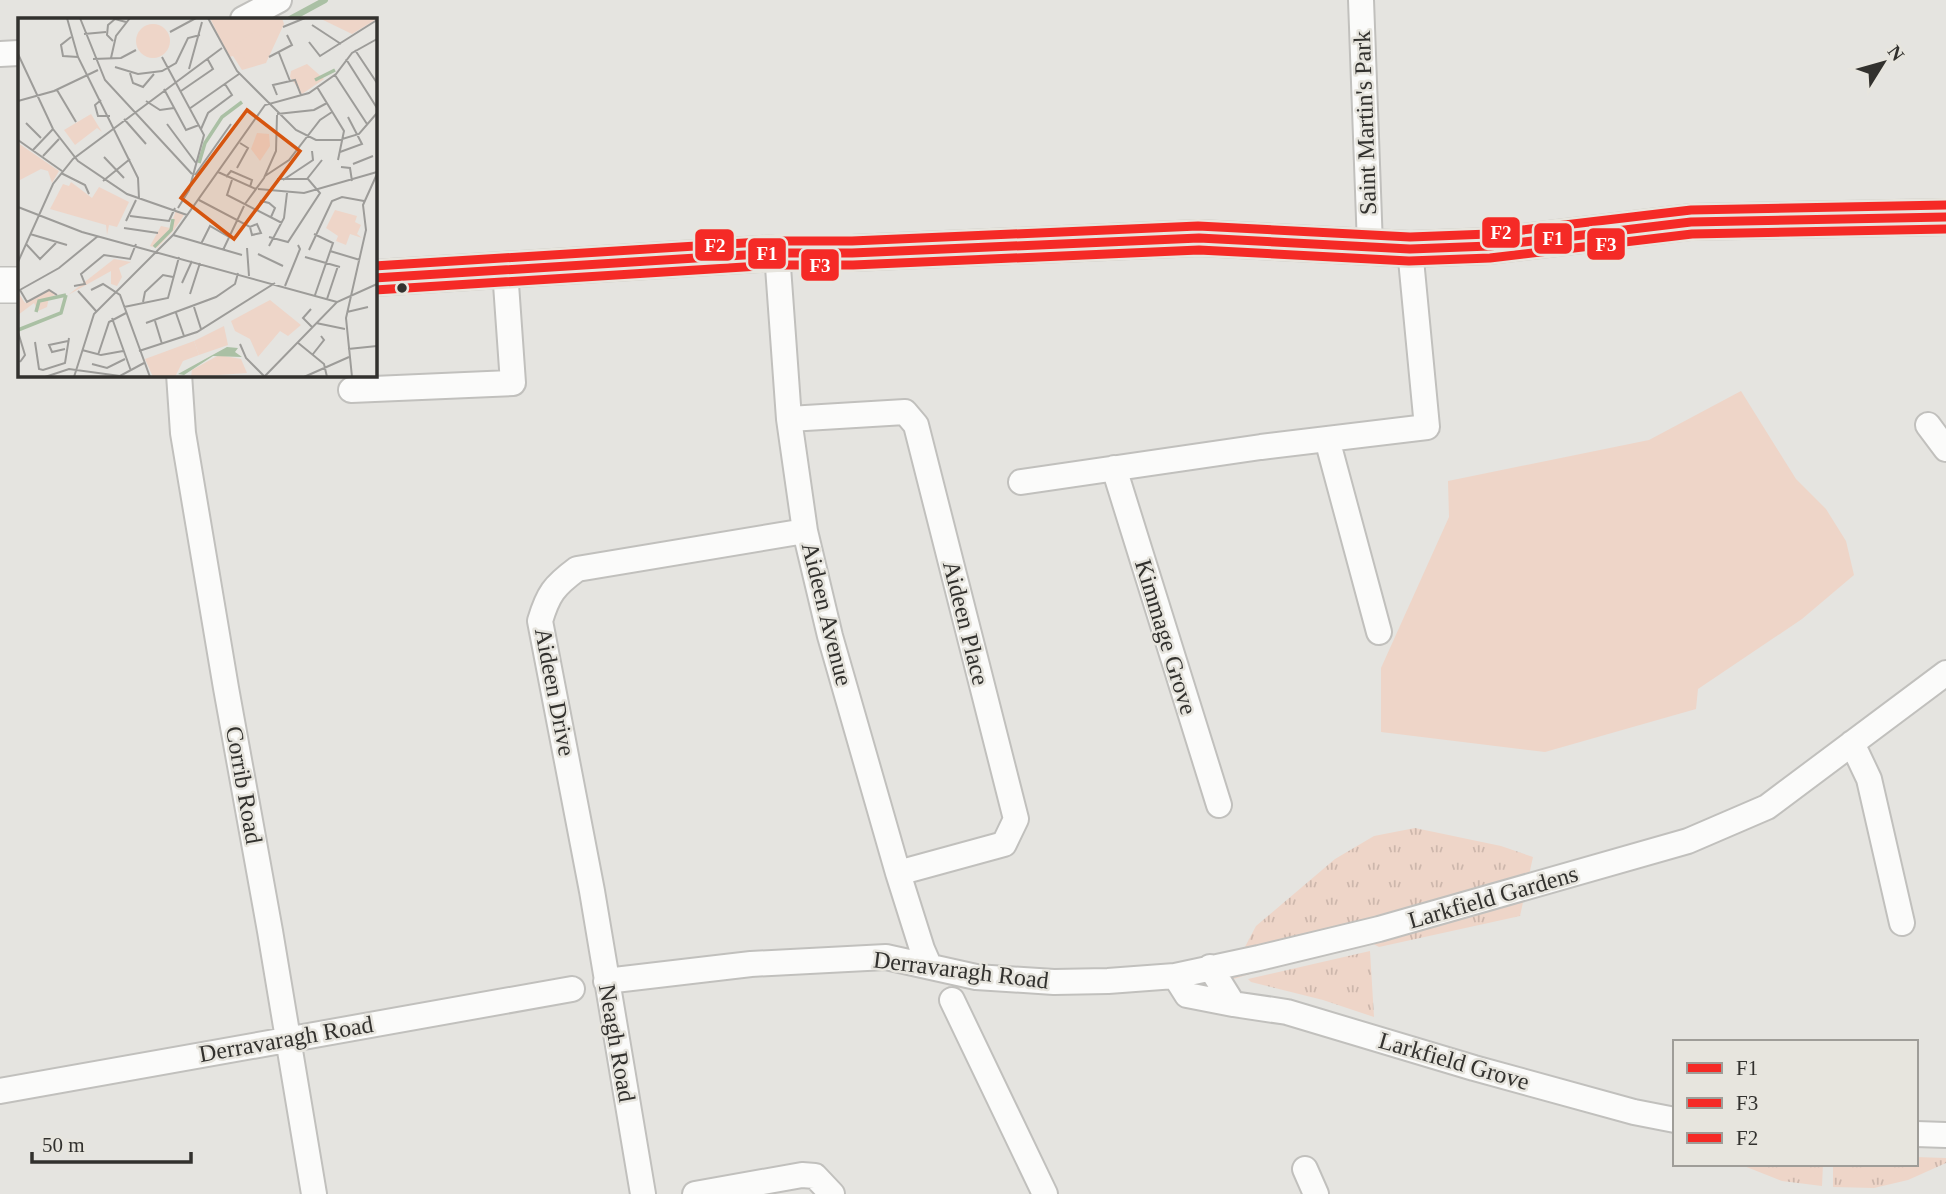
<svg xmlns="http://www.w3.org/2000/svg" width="1946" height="1194" viewBox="0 0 1946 1194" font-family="'Times New Roman',serif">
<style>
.grass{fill:url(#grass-tufts)}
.garden{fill:#eed5c8}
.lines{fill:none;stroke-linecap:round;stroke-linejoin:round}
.stream{stroke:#aac0a4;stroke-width:6}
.minor-casing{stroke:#c1c0bd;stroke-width:28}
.secondary-casing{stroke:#c1c0bd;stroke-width:38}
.minor{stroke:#fbfbfa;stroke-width:24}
.secondary{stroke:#fbfbfa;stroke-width:35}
.bus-1-casing{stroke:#e7e5de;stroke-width:14}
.bus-2-casing{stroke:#e7e5de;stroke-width:14}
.bus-3-casing{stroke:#e7e5de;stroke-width:14}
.bus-1{stroke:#f52a26;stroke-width:9}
.bus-2{stroke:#f52a26;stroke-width:9}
.bus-3{stroke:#f52a26;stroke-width:9}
.bus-dot{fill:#32312e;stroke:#e7e5de;stroke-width:2.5}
.labels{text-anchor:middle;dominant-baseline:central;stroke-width:5;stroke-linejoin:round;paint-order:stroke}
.street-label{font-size:24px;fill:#32312e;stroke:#e7e5de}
.inset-river{fill:none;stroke:#aac0a4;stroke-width:3.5}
.inset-road{fill:none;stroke:#9d9c99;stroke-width:2}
.view{fill:#d6550f;fill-opacity:0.15;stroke:#d6550f;stroke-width:3.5}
.inset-edge{fill:none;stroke:#32312e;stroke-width:3.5}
.line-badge{stroke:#e7e5de;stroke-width:2.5}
.badge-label{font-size:19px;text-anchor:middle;font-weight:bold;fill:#fff}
</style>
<defs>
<pattern id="grass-tufts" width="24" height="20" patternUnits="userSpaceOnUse" patternTransform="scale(1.75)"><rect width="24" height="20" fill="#eed5c8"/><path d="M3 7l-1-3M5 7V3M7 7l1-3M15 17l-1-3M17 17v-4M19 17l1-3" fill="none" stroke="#cdb7ac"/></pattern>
</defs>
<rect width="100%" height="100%" fill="#e5e4e0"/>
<path class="grass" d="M1415,828L1501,846L1533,857L1520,916L1379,947L1368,941L1326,951L1227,981L1256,926L1335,859L1374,836Z
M1370,951L1374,1017L1323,1000L1251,982L1248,979Z
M1916,1157L1946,1158V1163L1908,1180L1874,1188L1833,1187V1164H1916Z
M1739,1164H1823L1822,1186L1782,1181Z"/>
<path class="garden" d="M1741,391L1796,479L1826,509L1846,541L1854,575L1802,619L1698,689L1696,709L1545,752L1381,732V668L1449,517L1448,481L1649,440Z"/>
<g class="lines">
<path class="stream" d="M290,19L325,0"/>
<defs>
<path id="minor" d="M1361,0L1370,246
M243,19L279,0
M0,54L19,53
M777,253L789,419L805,531L830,636L898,873L922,949L929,965
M179,374L183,433L226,688L270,931L314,1194
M351,390L513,383L505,270
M789,419L905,412L916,425L1016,819L1004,844L898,873
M1928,425L1946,449
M1327,439L1379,632
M1114,468L1219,805
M1021,482L1261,447L1427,427L1410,249
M1852,743L1869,779L1902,923
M1210,967L1233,1004L1287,1012L1474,1068L1634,1112L1675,1120
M1175,976L1187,995L1233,1004
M606,981L751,964L886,957L976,977L1054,982L1108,981L1175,976L1259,958L1379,929L1688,841L1767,807L1946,673
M952,1000L1045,1194
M0,1091L572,989
M1916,1134L1946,1135
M1305,1169L1316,1194
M643,1194L592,891L540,621C548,594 554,586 577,569L805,531
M695,1194L802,1175L815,1176L832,1194"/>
<path id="secondary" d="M374,278L777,253H852L1199,238L1410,249L1490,246L1691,222L1946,217
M0,285H19"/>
</defs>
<use href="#minor" class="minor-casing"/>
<use href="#secondary" class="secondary-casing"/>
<use href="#minor" class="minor"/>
<use href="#secondary" class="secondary"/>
<defs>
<path id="bus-1" d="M374,278L777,253H852L1199,238L1410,249L1490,246L1691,222L1946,217"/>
<path id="bus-2" d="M375,290L777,265H853L1199,250L1409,261L1490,258L1692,234L1946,229"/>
<path id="bus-3" d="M374,266L776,241H852L1198,226L1410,237L1489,234L1691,210L1946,205"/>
</defs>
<use href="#bus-1" class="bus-1-casing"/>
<use href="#bus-2" class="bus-2-casing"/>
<use href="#bus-3" class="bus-3-casing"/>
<use href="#bus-1" class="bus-1"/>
<use href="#bus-2" class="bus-2"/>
<use href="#bus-3" class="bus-3"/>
</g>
<circle class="bus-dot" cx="402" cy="288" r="6"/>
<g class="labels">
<g class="street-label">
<text transform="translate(1365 123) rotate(-92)">Saint Martin's Park</text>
<text transform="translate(827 614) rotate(76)">Aideen Avenue</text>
<text transform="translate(966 623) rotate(76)">Aideen Place</text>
<text transform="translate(1166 637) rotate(73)">Kimmage Grove</text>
<text transform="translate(555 692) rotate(79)">Aideen Drive</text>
<text transform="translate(244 785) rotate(80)">Corrib Road</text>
<text transform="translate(1493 897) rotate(-16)">Larkfield Gardens</text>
<text transform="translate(961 970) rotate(7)">Derravaragh Road</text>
<text transform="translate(286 1039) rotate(-10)">Derravaragh Road</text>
<text transform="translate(617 1043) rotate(80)">Neagh Road</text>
<text transform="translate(1454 1061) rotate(16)">Larkfield Grove</text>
</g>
</g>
<g transform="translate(18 18)">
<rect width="359" height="359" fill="#e5e4e0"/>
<path d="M192,0H264L266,6L248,45L224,52L215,38L211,39ZM118 23a17 17 0 1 1 34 0a17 17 0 1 1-34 0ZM289,46L306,61L284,76L272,59L273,53ZM73,96L84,114L79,110L57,127L46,112ZM0,125L41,153L34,165L30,153L23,151L0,163ZM158,192L166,197L156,212L139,230L132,228L143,208L152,210ZM96,241L113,244L101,250L104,259L99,268L93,266V253L50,277ZM32,272L38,277L31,279L29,289L20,293L16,285L0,297V274L7,285ZM252,282L283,307L270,318L262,313L240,339L232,321L217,313L213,303ZM176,323L181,337L165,343L157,359H135L127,341ZM201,337L223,341L229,355L173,359L174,352Z" fill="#eed5c8"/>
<path d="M301,0H359V1L334,16Z" fill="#eed5c8"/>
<path d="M238,13L247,26L227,41L217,27ZM239,115L251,116L252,128L242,143L233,131ZM53,164L74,180L81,169L111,184L99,209L91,207L89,217L88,207L32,191L45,166L51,168ZM317,192L339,198L337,204L343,207L339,216L344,220L332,216L328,227L318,223L320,218L308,210ZM206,308L210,327L181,337L176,323Z" fill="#eed5c8"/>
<path d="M209,329L220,330L217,334L224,339L195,338L166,357L160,356Z" fill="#aac0a4"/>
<path class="inset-river" d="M297,62L317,52M181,145L187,125L204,99L224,84M136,229L153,212L155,201M18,294L21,283L48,277M0,312L43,295L48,277"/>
<path class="inset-road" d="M49,0L60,39L120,160L121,180M62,0L87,62L174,156M190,0L219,53L278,112L298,122H321L341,116L359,95M294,7L323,26M265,9L287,0M152,14L178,0M66,16L88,14M53,19L43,27L45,38L60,39M95,23L89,17L90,7L97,1L108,4M291,24L302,38L359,2M337,32L359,65M261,35L272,63M0,36L35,111L60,143L109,176L169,197M144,39L186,117L171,172L160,190M251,39L274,27L269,17M93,40L98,18L112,0M75,41L103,40L118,32M328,41L359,90M97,49L120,56L144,53L158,45L170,20L182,17M171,51L184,4M112,55L115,65L125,69L136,56M317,57L349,106M299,69L326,113L320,142M146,71L168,112L181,107M39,72L58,104M163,73L195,51L189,40M259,77L255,67L277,62L283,77M83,82L77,87L80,98H92M0,83L36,73L80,52M128,83L142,92L156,90M171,91L221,56M259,96L296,92L309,85M106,101L128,126M8,105L23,120M149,106L178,145M183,111L190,95L214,77L207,66M0,122L44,153M15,132L35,111M322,134L344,126L330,99M25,138L41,121M86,139L106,160M335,146L355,138M323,149L332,150L334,163M219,150L230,130L222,125M200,154L238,171M43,155L67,167L71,176M177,157L213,106M247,158L271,142L302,102L314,94M208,159L213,153L234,162L232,169M289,161L304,142M214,162L209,177L264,205M265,162L295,142L294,133M85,163L112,141M240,171L286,175L359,154M181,182L232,209L239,206L243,215L234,217L232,209M227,186L246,160L258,133L259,97M0,189L64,214L319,284M239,192L243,183L251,185L257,190L253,199M112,198L151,203L157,190M108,203L118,182M106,210L140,215M12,216L49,227M296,216L315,225L297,277M155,217L224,237M251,219L270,224L302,175L290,161H259M8,226L22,241L38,225M183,226L192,208L211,219M251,228L266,200L269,175M229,230L231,258M205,232L226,188M291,232L314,183L324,179L346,183M312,233L342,242M240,236L265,248M287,239L322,249M0,244L35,166L55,141L204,30M164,265L174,243M56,268L67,266L63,256L86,237L112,241L118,226M267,268L282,231L280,227M2,272L9,284L31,272L39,277M73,272L85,266L102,277L132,359M0,273L41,250L80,218M60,273L78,293M172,276L182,245M309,281L320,248M125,284L127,274L145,257L155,259M106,289L150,280L161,239M176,289L183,311M293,291L285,300L294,309M329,294L350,289M158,295L166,318M94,300L113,353M137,303L144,326M128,305L198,279L217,266L220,255M298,305L327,311M0,314L7,337L2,344M17,324L21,351L25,352L47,345L51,320M279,324L306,346L309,359M222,326L228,340L246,358M47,331L34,334L31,327L50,323M330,331L359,328M64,332L83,337L105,333M121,333L179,314L257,265M295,336L306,322L303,318M80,337L91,304L108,295M74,346L89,350L107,341M27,359L51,351L102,358L126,345M56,359L76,296L155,217L247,87L291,75L318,56L334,35L359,21M246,359L319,284L359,266M286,359L331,339M334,359L328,300L348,212L345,187L359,156"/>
<path class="view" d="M229,92L282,133L216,221L163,180Z"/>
<rect width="359" height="359" class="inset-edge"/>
</g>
<g class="line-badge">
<rect x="1481" y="216" width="40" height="33" rx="7" fill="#f52a26"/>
<rect x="1533" y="222" width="40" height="33" rx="7" fill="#f52a26"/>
<rect x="1586" y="227" width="40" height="34" rx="7" fill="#f52a26"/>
<rect x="694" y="228" width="41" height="34" rx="7" fill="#f52a26"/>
<rect x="747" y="237" width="40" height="33" rx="7" fill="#f52a26"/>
<rect x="800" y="248" width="40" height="34" rx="7" fill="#f52a26"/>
</g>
<g class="badge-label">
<text x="1501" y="239">F2</text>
<text x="1553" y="245">F1</text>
<text x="1606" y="251">F3</text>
<text x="715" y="252">F2</text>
<text x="767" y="260">F1</text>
<text x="820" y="272">F3</text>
</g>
<rect x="1673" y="1040" width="245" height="126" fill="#e7e5de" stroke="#9f9d98" stroke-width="2"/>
<rect x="1687" y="1063" width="35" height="10" fill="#f52a26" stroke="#9f9d98" stroke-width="2"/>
<text x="1736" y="1075" font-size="21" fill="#32312e">F1</text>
<rect x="1687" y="1098" width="35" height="10" fill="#f52a26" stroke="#9f9d98" stroke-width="2"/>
<text x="1736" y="1110" font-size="21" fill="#32312e">F3</text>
<rect x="1687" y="1133" width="35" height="10" fill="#f52a26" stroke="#9f9d98" stroke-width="2"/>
<text x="1736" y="1145" font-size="21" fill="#32312e">F2</text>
<g transform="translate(1883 63) rotate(53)" stroke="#e7e5de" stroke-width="5" paint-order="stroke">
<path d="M0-5L12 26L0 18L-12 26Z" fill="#32312e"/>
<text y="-10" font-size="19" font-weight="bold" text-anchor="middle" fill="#32312e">N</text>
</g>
<path d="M32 1152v10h159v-10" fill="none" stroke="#32312e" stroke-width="3.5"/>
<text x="42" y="1152" font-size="21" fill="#32312e" stroke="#e7e5de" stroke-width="5" paint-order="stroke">50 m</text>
</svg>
